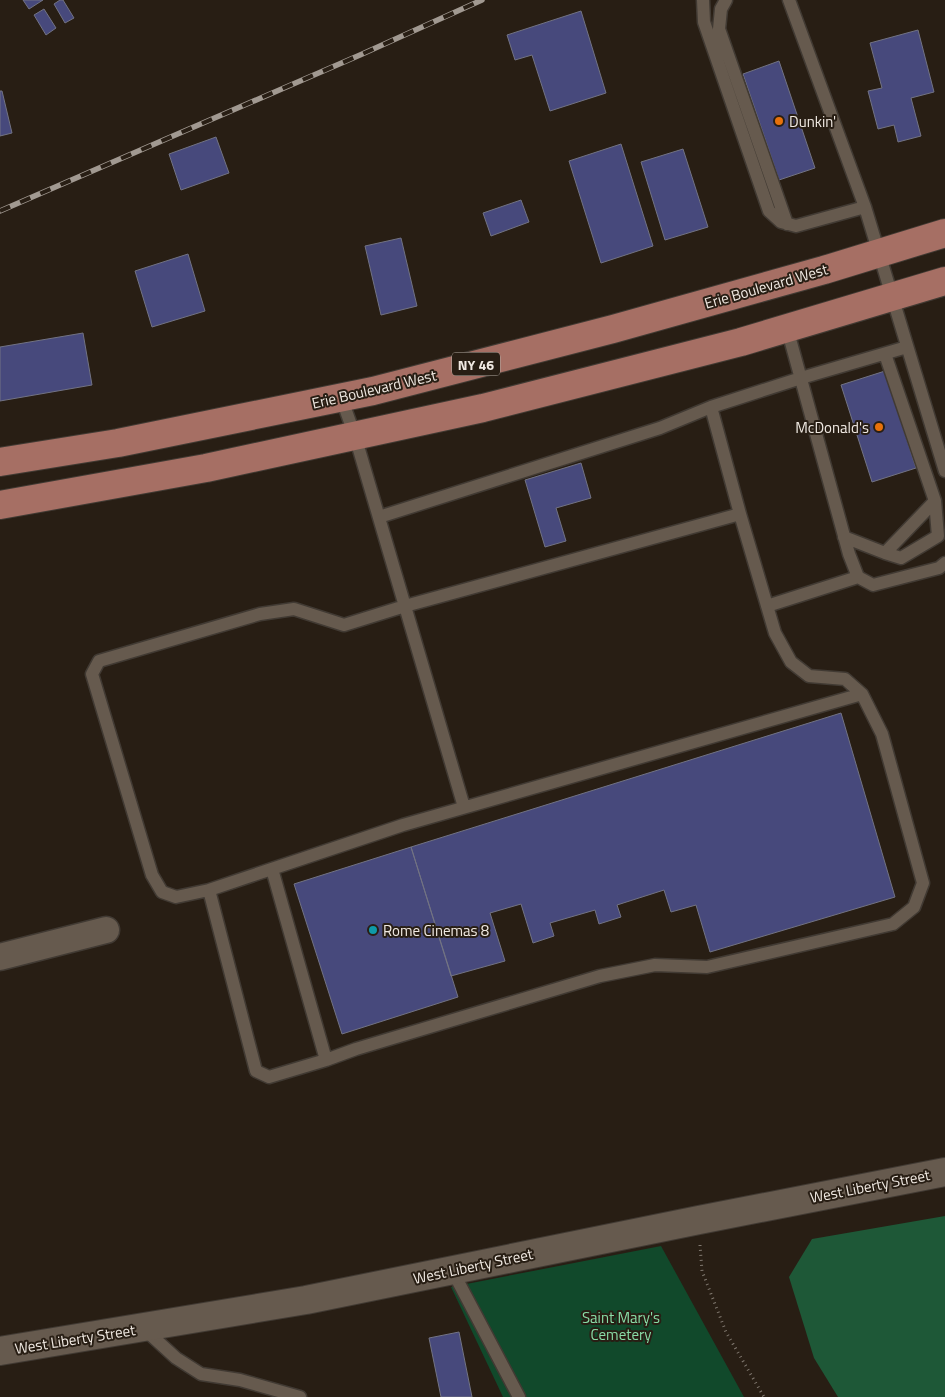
<svg xmlns="http://www.w3.org/2000/svg" width="945" height="1397" viewBox="0 0 945 1397" font-family="'Titillium Web',sans-serif">
<style>
.green{fill:#11492b}
.forest{fill:#1e5837}
.building{fill:#47497c;stroke:#727383}
.lines{fill:none;stroke-linecap:round;stroke-linejoin:round}
.lane-casing{stroke:#413a33;stroke-width:15}
.street-casing{stroke:#413a33;stroke-width:29}
.secondary-casing{stroke:#413a33;stroke-width:30}
.primary-casing{stroke:#413a33;stroke-width:30}
.path{stroke:#817970;stroke-width:3;stroke-dasharray:1 4;stroke-linecap:butt}
.lane{stroke:#665a4e;stroke-width:12}
.street{stroke:#665a4e;stroke-width:26}
.secondary{stroke:#665a4e;stroke-width:28}
.primary{stroke:#a66f64;stroke-width:28}
.rail-casing{stroke:#a19991;stroke-width:5.5}
.rail{stroke:#281e14;stroke-width:4;stroke-dasharray:11;stroke-linecap:butt}
.food-dot{fill:#e8710a;stroke:#281e14;stroke-width:2}
.culture-dot{fill:#0f9aa8;stroke:#281e14;stroke-width:2}
.labels{text-anchor:middle;dominant-baseline:central;stroke-width:4;stroke-linejoin:round;paint-order:stroke}
.shield{fill:#281e14;stroke:#b4aca4;stroke-width:1}
.shield-label{font-size:14px;font-weight:bold;fill:#f0e9e2}
.poi-label{font-size:15px;fill:#f0e9e2;stroke:#281e14;text-anchor:start}
.street-label{font-size:15px;fill:#f0e9e2;stroke:#281e14}
.park-label{font-size:15px;fill:#89dda7;stroke:#281e14}
</style>
<rect width="100%" height="100%" fill="#281e14"/>
<path class="green" d="M661,1246L744,1397H503L451,1287Z"/>
<path class="forest" d="M945,1216V1397H838L814,1358L789,1277L812,1239Z"/>
<path class="building" d="M23,0H43L29,9Z
M60,0H63L74,18L65,23L54,4Z
M44,9L56,28L46,35L34,15Z
M581,11L606,93L550,111L532,55L515,60L507,35Z
M918,30L934,92L911,98L921,136L898,142L894,125L878,129L868,91L882,88L870,43Z
M779,61L815,168L779,180L743,74Z
M0,91H2L12,133L0,136Z
M216,137L229,173L181,190L169,154Z
M621,144L653,246L601,263L569,161Z
M683,149L708,227L665,240L641,162Z
M521,200L529,222L491,236L483,213Z
M401,238L417,306L381,315L365,246Z
M188,254L205,311L152,327L135,271Z
M83,333L92,385L0,401V347Z
M885,371L916,468L872,482L841,385Z
M581,463L591,498L556,508L566,541L545,547L525,480Z
M841,713L895,897L710,952L696,905L671,912L664,890L617,905L621,917L599,924L595,910L550,923L554,936L533,943L521,904L490,913L505,961L451,976L411,847Z
M411,847L458,997L342,1034L294,884Z
M459,1332L472,1397H441L429,1338Z"/>
<g class="lines">
<defs>
<path id="lane" d="M703,0L704,22L769,211L781,222L796,226L865,207
M726,0L721,9L719,29L787,224
M789,0L865,207L945,471
M787,328L849,554L858,577L873,585L939,568L945,563
M341,397L355,436L464,807
M740,514L405,606L344,625L294,609L260,614L99,661L92,674L152,875L162,892L176,897L209,890L403,825L862,694
M379,517L660,428L711,407L801,378L907,347
M844,537L885,553L935,501L885,354
M885,553L901,558L938,536L935,501
M767,606L858,577
M272,869L326,1060L356,1049L600,976L655,965L707,967L893,924L914,907L923,883L882,734L862,694L845,679L809,676L791,662L775,633L740,514L711,407
M209,890L256,1071L269,1077L326,1060
M452,1270L519,1397
M142,1327L176,1358L201,1374L240,1380L300,1397"/>
<path id="street" d="M0,957L106,930"/>
<path id="secondary" d="M0,1351L306,1300L699,1220L945,1172"/>
<path id="primary" d="M0,462L118,443L373,391L613,329L824,270L945,233
M0,505L206,468L483,408L741,342L945,281"/>
</defs>
<use href="#lane" class="lane-casing"/>
<use href="#street" class="street-casing"/>
<use href="#secondary" class="secondary-casing"/>
<use href="#primary" class="primary-casing"/>
<path class="path" d="M700,1245L702,1271L726,1332L764,1397"/>
<use href="#lane" class="lane"/>
<use href="#street" class="street"/>
<use href="#secondary" class="secondary"/>
<use href="#primary" class="primary"/>
<defs>
<path id="rail" d="M0,211L360,55L482,0"/>
</defs>
<use href="#rail" class="rail-casing"/>
<use href="#rail" class="rail"/>
</g>
<g class="food-dot">
<circle cx="779" cy="121" r="5"/>
<circle cx="879" cy="427" r="5"/>
</g>
<circle class="culture-dot" cx="373" cy="930" r="5"/>
<g class="labels">
<rect class="shield" x="452" y="352.5" width="48" height="23" rx="4"/>
<g class="shield-label">
<text x="476" y="364">NY 46</text>
</g>
<g class="poi-label">
<text x="789" y="121">Dunkin'</text>
<text x="869" y="427" text-anchor="end">McDonald's</text>
<text x="383" y="930">Rome Cinemas 8</text>
</g>
<g class="street-label">
<text transform="translate(766 286) rotate(-16)">Erie Boulevard West</text>
<text transform="translate(374 389) rotate(-13)">Erie Boulevard West</text>
<text transform="translate(870 1186) rotate(-11)">West Liberty Street</text>
<text transform="translate(473 1266) rotate(-12)">West Liberty Street</text>
<text transform="translate(75 1339) rotate(-9)">West Liberty Street</text>
</g>
<g class="park-label">
<text x="621" y="1317">Saint Mary's<tspan x="621" dy="17">Cemetery</tspan></text>
</g>
</g>
</svg>
